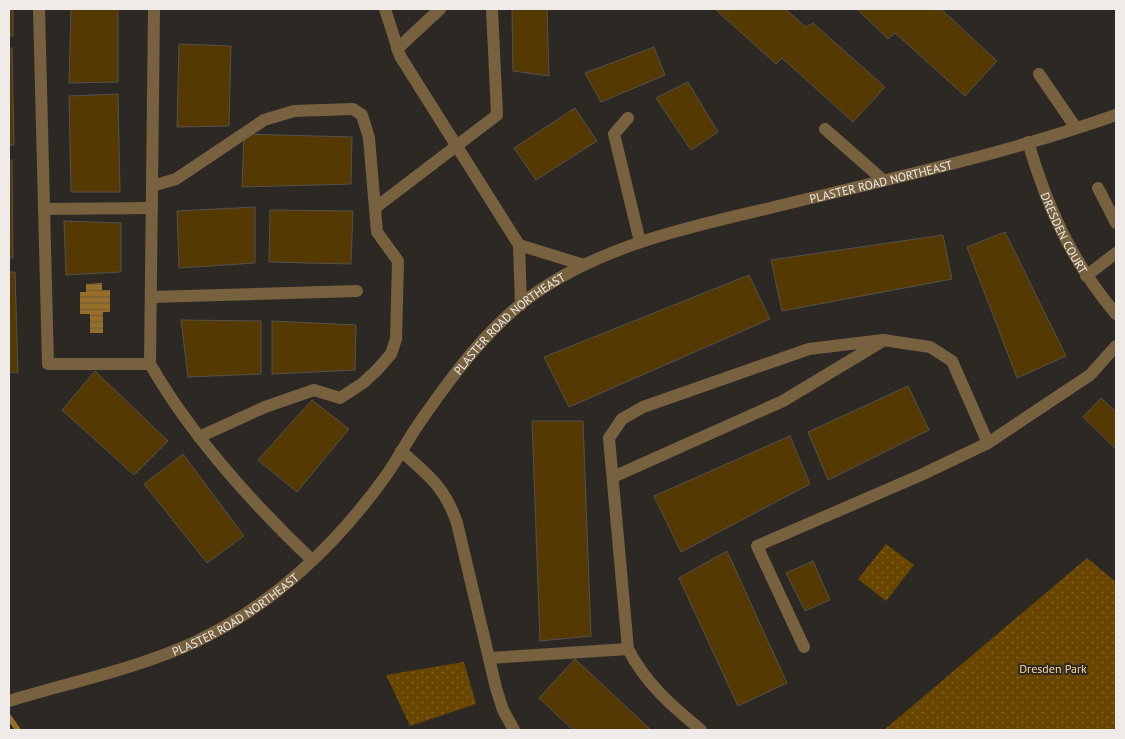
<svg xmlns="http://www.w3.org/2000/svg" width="1125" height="739" viewBox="0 0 1125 739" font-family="'PT Sans',sans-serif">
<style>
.park{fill:url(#park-dots)}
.water{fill:url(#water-rules)}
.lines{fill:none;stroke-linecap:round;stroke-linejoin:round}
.stream{stroke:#986f2a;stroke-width:5.5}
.building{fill:#543903;stroke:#55514c}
.minor{stroke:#77613f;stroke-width:12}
.labels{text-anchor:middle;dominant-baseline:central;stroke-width:4;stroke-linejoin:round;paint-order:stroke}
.street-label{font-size:12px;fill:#eeebe8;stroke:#2c2925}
.park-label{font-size:12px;fill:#fed495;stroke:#2c2925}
</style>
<defs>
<pattern id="park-dots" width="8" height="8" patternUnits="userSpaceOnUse" patternTransform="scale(1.25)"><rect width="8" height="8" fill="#684600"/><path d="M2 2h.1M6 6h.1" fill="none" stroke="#7e6125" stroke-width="1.8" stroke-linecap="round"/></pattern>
<pattern id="water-rules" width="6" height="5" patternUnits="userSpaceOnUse" patternTransform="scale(1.25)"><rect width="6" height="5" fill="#986f2a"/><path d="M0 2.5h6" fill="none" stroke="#745d37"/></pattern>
</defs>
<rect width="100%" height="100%" fill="#2c2925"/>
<path class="park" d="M886,544L914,565L886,601L858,579Z
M1087,558L1116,582V730H884Z
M464,662L476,704L410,726L386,675Z"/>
<path class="water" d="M102,283V290H110V312H103V333H90V314H80V292H86V284Z"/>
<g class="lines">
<path class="stream" d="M9,717L18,730"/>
</g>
<path class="building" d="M9,9H13V36H9Z
M71,9H118V82L69,83Z
M512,9H547L549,76L513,71Z
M715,9H785L806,27L813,23L885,87L853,122L782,58L776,64Z
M857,9H941L997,61L965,96L895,33L888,39Z
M179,44L231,46L229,126L177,127Z
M654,47L665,75L601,102L585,73Z
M9,48H12L14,145H9Z
M688,82L718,132L691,150L656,98Z
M118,94L120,192H71L69,96Z
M575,108L597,141L536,180L514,148Z
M244,134L352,137L351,184L242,187Z
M9,160H12L13,258H9Z
M255,207V263L179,268L177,211Z
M270,210L353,211L351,264L269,262Z
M64,221L121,223V272L66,275Z
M1005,232L1066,356L1017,378L967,247Z
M943,235L952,279L782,311L771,260Z
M9,272H15L18,373L9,372Z
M749,275L770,319L569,407L544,357Z
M181,320L261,321V374L188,377Z
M272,321L356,325L355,370L272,374Z
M95,371L168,441L134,475L62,410Z
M908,386L929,430L828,480L808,432Z
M1101,398L1115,411L1116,409V449L1083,417Z
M312,400L349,429L297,492L258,460Z
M532,421H583L591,636L540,641Z
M790,436L810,484L681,552L654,496Z
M183,454L244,536L207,563L144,484Z
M727,551L787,683L738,706L679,578Z
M813,561L830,600L805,611L786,573Z
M575,659L651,730H573L539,698Z"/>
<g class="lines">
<g class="minor">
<path d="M39,9L48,364H150"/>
<path d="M154,9L150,364C192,437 251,502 312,560"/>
<path d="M385,9L400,56L519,245L521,305"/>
<path d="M397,49L440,9"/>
<path d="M1039,74L1076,128"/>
<path d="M628,118L614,134L640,242"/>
<path d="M825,129L883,180"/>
<path id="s1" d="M1028,142C1047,207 1072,262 1116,314"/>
<path d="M152,186L176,179L264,120L294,111L353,109L362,115L369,138L377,232L398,261L396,339L391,354L377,370L363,383L340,398L314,390L265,407L199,437"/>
<path d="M1098,188L1116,223"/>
<path d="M375,208L497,115L492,9"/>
<path d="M44,209L152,208"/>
<path d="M519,245L584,265"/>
<path d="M1086,276L1116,253"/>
<path d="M151,297L357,291"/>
<path d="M401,451C428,475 445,487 457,523L496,688L503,710L514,730"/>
<path d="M613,477L783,401L881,342"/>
<path d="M804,647L757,546L921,475L988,443L1090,375L1116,346"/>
<path d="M489,658L628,649"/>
<path id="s2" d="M9,701C71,682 136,669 195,642C272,606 336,545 385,477C398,459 408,439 420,422C454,373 493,320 543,288C614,241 701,225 782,205C894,178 1008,153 1116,115"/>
<path d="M701,730C672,706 646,684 628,649L609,438L622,419L643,407L809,349L883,340L930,347L952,361L988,443"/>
</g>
</g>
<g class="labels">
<g class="street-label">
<text stroke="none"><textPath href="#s2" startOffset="1054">PLASTER ROAD NORTHEAST</textPath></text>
<text stroke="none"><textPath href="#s1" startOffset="98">DRESDEN COURT</textPath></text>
<text stroke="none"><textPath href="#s2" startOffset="649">PLASTER ROAD NORTHEAST</textPath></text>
<text stroke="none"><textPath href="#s2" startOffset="244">PLASTER ROAD NORTHEAST</textPath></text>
</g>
<g class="park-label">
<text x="1053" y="668">Dresden Park</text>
</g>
</g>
<rect width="1125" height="739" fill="none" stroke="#eeebe8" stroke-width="20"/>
</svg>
